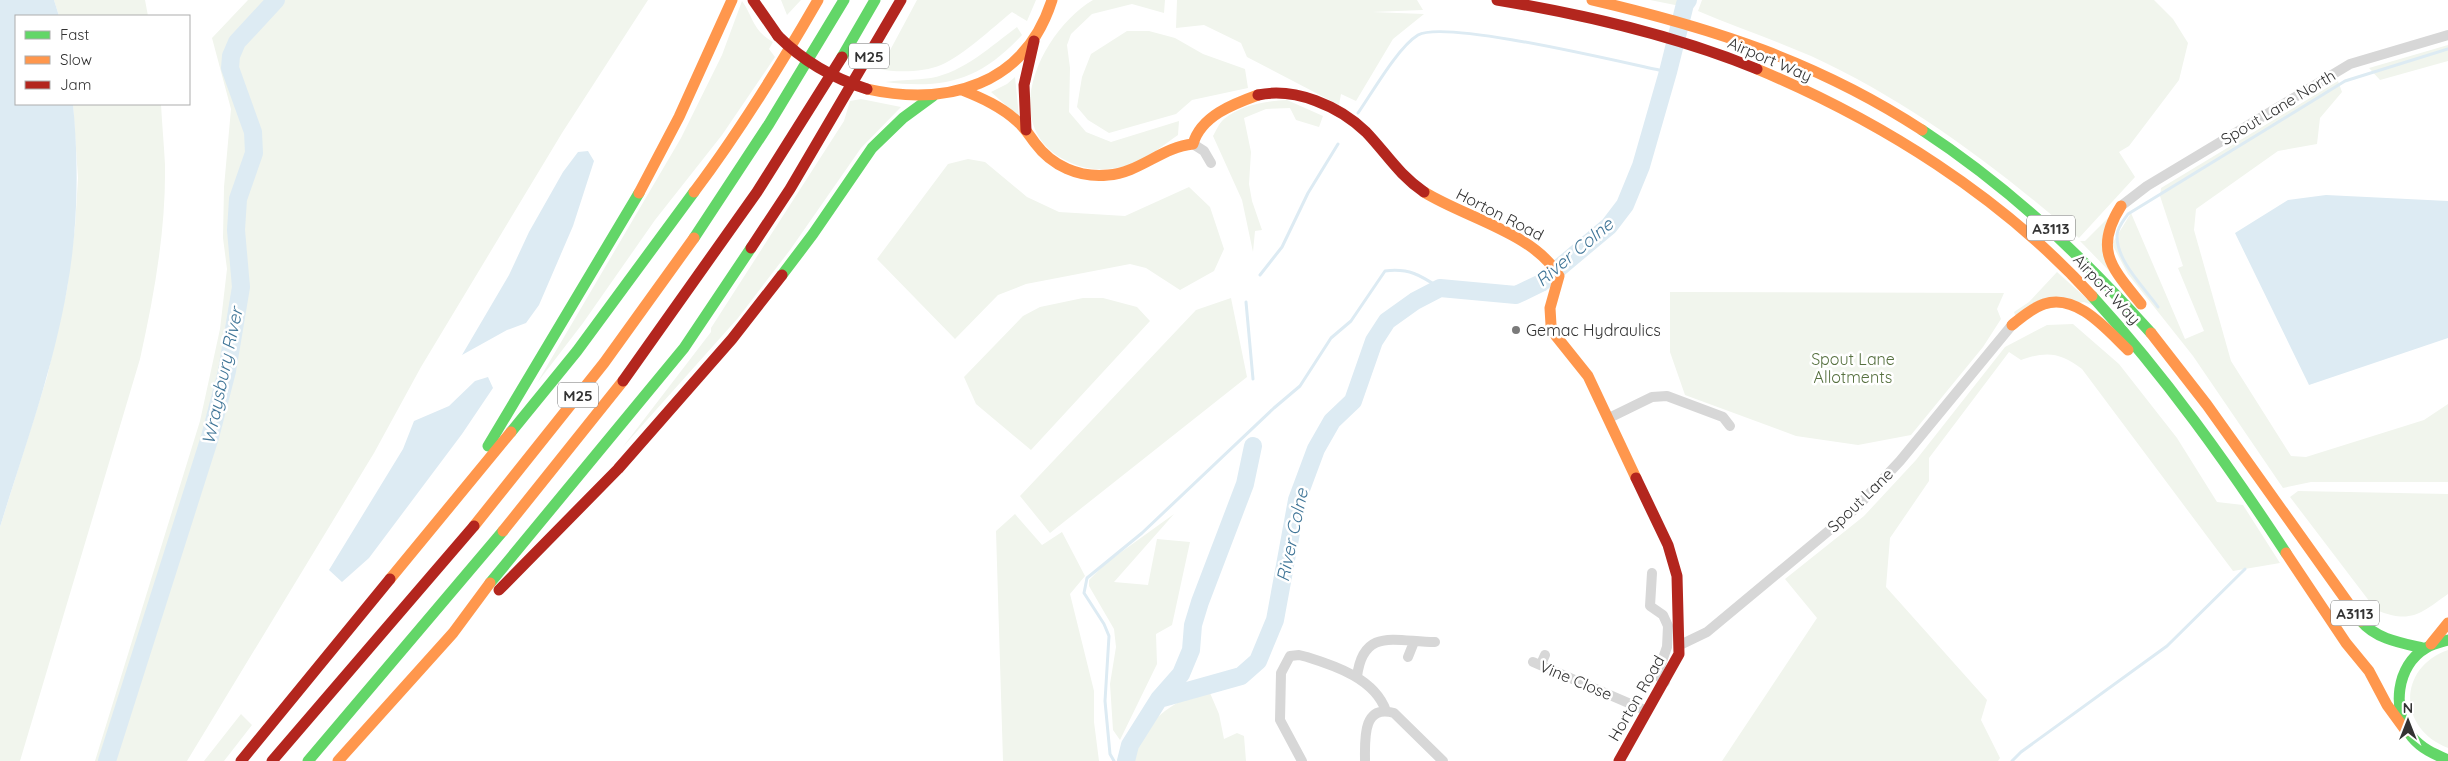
<svg xmlns="http://www.w3.org/2000/svg" width="2448" height="761" viewBox="0 0 2448 761" font-family="Quicksand,sans-serif">
<style>
.green{fill:#f1f5ed}
.water{fill:#ddebf3}
.lines{fill:none;stroke-linecap:round;stroke-linejoin:round}
.stream{stroke:#ddebf3;stroke-width:3}
.river{stroke:#ddebf3;stroke-width:18}
.street{stroke:#d7d7d7;stroke-width:10}
.fast{stroke:#63d668;stroke-width:11}
.slow{stroke:#ff974d;stroke-width:11}
.jam{stroke:#b3261e;stroke-width:11}
.jam-bridge{stroke:#b3261e;stroke-width:11}
.poi-dot{fill:#7a7a7a;stroke:#fff;stroke-width:2}
.labels{text-anchor:middle;dominant-baseline:central;stroke-width:5;stroke-linejoin:round;paint-order:stroke}
.shield{fill:#fff;stroke:#707070;stroke-width:1}
.shield-label{font-size:15px;font-weight:bold;fill:#333}
.street-label{font-size:16px;fill:#333;stroke:#fff}
.poi-label{font-size:16px;fill:#333;stroke:#fff;text-anchor:start}
.park-label{font-size:16px;fill:#56703f;stroke:#fff}
.water-label{font-size:18px;font-style:italic;fill:#3f7597;stroke:#fff}
</style>
<rect width="100%" height="100%" fill="#fff"/>
<path class="green" d="M54,0H145L148,16H59Z
M248,0H648L562,133L421,367L374,453L187,761H95L200,421L220,329L227,269L223,238L224,187L231,109L212,38Z
M781,0H801L787,15Z
M917,0H1036L1027,21L1012,12C992,28 964,55 941,65C925,72 896,73 880,69Z
M1093,0H1165L1164,13L1132,4L1092,14L1071,34L1067,45L1070,68L1069,112L1086,132L1111,142L1179,121L1178,135C1162,146 1145,161 1126,166C1104,171 1087,171 1067,161C995,126 1042,30 1093,0Z
M1177,0H1417L1423,10L1372,12L1424,14L1393,39L1356,101L1341,94L1339,105L1247,57L1241,43L1204,25L1176,28Z
M1650,0H1684L1680,6Z
M1702,0H2154L2173,19L2188,43L2179,80L2129,146L2119,152L2135,177L2079,238C1996,167 1911,102 1811,56C1774,40 1736,27 1698,11Z
M742,1C754,18 752,30 773,42L769,49L775,57L722,135L655,220L583,323L537,383L681,138L722,55Z
M1017,27L1022,35C979,81 945,89 885,82C900,80 916,80 931,78C964,72 991,46 1017,27Z
M1127,31H1149L1175,38L1203,54L1245,69L1248,88L1192,100L1176,114L1109,133L1088,120L1077,107L1082,77L1091,54Z
M2448,45V61L2380,80L2369,68Z
M1015,77L1019,117L991,92L1007,84Z
M2338,81L2342,92L2320,118L2317,144L2278,151L2196,209L2194,230L2231,361L2291,456L2306,457L2424,420L2448,404V482H2311L2283,488L2193,356L2128,274L2112,244L2131,213L2185,339L2204,331L2178,268L2183,266L2160,196L2161,188Z
M861,99L901,107L861,148L790,250L738,318L622,448L711,332V328L844,121L850,101Z
M1287,100L1323,116L1319,127L1296,120L1290,108L1266,109L1244,118L1251,152L1249,184L1252,201L1262,230L1255,231L1253,252L1242,200L1213,136C1216,131 1219,123 1224,119C1241,105 1265,101 1287,100Z
M73,104H161C162,124 164,145 165,165C166,230 154,296 140,359L20,761H0V527L47,377L67,289L75,227L78,178Z
M968,159L985,162L1027,197L1059,212L1125,216L1189,187L1210,207L1224,249L1214,271L1180,290L1146,268L1130,264L1026,284L998,295L955,339L877,259L948,164Z
M2111,215L2115,277L2080,241H2085Z
M2057,272L2095,306L2084,302L2015,315L2014,312L2029,302Z
M1670,292L2004,293L1997,309L2001,319L1983,347L1911,435L1858,445L1796,436L1685,395L1670,352Z
M1083,298H1103L1137,307L1150,321L1031,450L976,404L964,377L1023,316L1040,307Z
M1231,298L1247,377L1050,533L1020,496L1196,310Z
M2073,324L2119,364L2177,438L2217,502L2243,505L2280,563L2233,571L2082,369C2060,352 2046,351 2021,360L2009,352L1929,458V481L1890,538L1886,587L1987,700L1981,720L2000,758L1998,761H1722L1817,618L1785,579L1864,516L1916,460L2005,347L2047,325Z
M2298,491L2448,494V594C2420,614 2411,624 2376,610L2290,497Z
M1015,514L1042,545L1062,532L1085,576L1070,594L1094,691V722L1099,761H1003L996,531Z
M1174,514L1114,582L1148,585L1157,539L1190,542L1172,625L1156,634L1157,664L1120,740L1113,730L1110,684L1116,647L1114,629L1089,586V580L1106,563Z
M2448,650V748C2398,729 2397,668 2448,650Z
M1207,686L1219,714L1224,739L1237,733L1244,736L1246,761H1135C1135,722 1178,702 1207,686Z
M241,714L252,725L224,761H204Z"/>
<path class="water" d="M0,0H54L59,16H16V104H73C79,166 78,228 67,289C53,370 24,449 0,527Z
M588,151L594,161L573,226L539,305L526,323L507,330L462,355L509,275L529,232L563,172L578,152Z
M2326,195L2448,201V338L2309,385L2235,233L2288,200Z
M488,377L493,388L462,434L369,558L342,582L329,570L403,449L414,421L449,406L475,381Z"/>
<g class="lines">
<path class="stream" d="M1358,113C1372,93 1398,47 1418,35C1446,19 1628,64 1668,72
M1260,275L1282,247L1308,193L1338,144
M1246,302L1253,379
M2158,307C2144,287 2116,261 2117,235C2118,226 2124,220 2128,214L2345,81L2448,49
M1114,761L1110,754L1105,701L1109,636L1104,624L1084,593L1087,578L1142,533L1274,408L1300,386L1331,338L1351,321L1385,271C1409,268 1420,275 1440,288
M2012,761L2021,752L2167,646L2245,569"/>
<path class="river" d="M1159,699L1241,676L1258,661L1275,620L1297,500L1316,449L1332,421L1353,401L1374,341L1387,321L1415,301L1440,288L1516,295L1541,283L1609,226L1625,205L1641,166L1668,72L1685,4L1688,0
M107,761L210,437L227,371L241,287L236,230L238,199L254,153L253,132L230,68L231,56L237,42L276,0
M1126,761L1130,745L1159,699L1181,674L1191,650L1193,625L1200,602L1245,484L1253,446"/>
<path class="street" d="M1193,144L1204,151L1211,163
M2121,206L2147,186L2350,64L2448,35
M1609,418L1652,397L1667,396L1723,417L1730,426
M1652,573L1650,606L1663,615L1668,626L1667,647L1657,675L1665,682
M1680,645L1707,632L1855,509L1900,461L2012,325
M1408,657L1414,642
M1533,662L1647,711
M1541,664L1545,655
M1357,677C1363,626 1397,642 1435,642
M1302,761L1280,720L1281,673L1290,656L1299,655L1307,657C1336,666 1375,679 1386,711
M1365,761C1365,740 1362,704 1394,713L1443,761"/>
<path class="fast" d="M842,57L875,0
M1922,130C2009,187 2082,256 2151,333
M694,238L769,124L844,0
M782,275L813,234L872,148L903,118L933,96
M2092,296C2165,376 2227,463 2286,553
M511,432L577,351L694,192
M488,446L639,193
M490,583L684,348L751,248
M2361,621C2376,639 2401,643 2423,648
M2448,640C2441,642 2432,644 2426,648C2396,665 2391,711 2412,737C2422,749 2434,754 2448,760
M308,761L503,531"/>
<path class="slow" d="M1592,0C1712,28 1818,62 1922,130
M1757,69C1881,121 2001,196 2092,296
M867,89C948,107 1025,85 1052,0
M962,90C982,98 1002,107 1018,122C1025,128 1029,135 1035,143C1052,166 1079,178 1108,175C1139,173 1162,147 1193,144C1201,116 1233,104 1258,95
M694,192C740,131 780,66 818,0
M1424,192C1466,218 1534,233 1559,276L1550,308L1551,325L1556,336L1588,376L1636,478
M639,193L679,117L732,0
M2121,206C2093,250 2112,268 2141,304
M2012,325C2022,317 2032,308 2044,304C2077,293 2107,330 2128,350
M2151,333L2207,405L2361,621
M474,526L604,363L694,238
M503,531L623,381
M2286,553L2346,643L2369,671L2387,705L2406,731
M390,579L511,432
M2431,644L2448,623
M338,761L453,633L490,583"/>
<path class="jam" d="M753,0L778,36
M1497,0C1586,15 1674,35 1757,69
M1258,95C1295,87 1339,106 1366,132C1387,154 1398,174 1424,192
M1026,130L1024,85L1034,41
M751,248L790,189L901,0
M623,381L757,192L842,57
M499,590L618,469L732,339L782,275
M241,761L390,579
M272,761L474,526
M1619,761L1679,654L1677,576L1668,545L1636,478"/>
<path class="jam-bridge" d="M778,36C804,62 832,78 867,89"/>
</g>
<circle class="poi-dot" cx="1516" cy="330" r="5"/>
<g class="labels">
<g class="shield">
<rect x="849" y="43.5" width="40" height="25" rx="4"/>
<rect x="2027" y="215.5" width="48" height="25" rx="4"/>
<rect x="558" y="382.5" width="40" height="25" rx="4"/>
<rect x="2331" y="600.5" width="48" height="25" rx="4"/>
</g>
<g class="shield-label">
<text x="869" y="56">M25</text>
<text x="2051" y="228">A3113</text>
<text x="578" y="395">M25</text>
<text x="2355" y="613">A3113</text>
</g>
<g class="street-label">
<text transform="translate(1770 59) rotate(23)">Airport Way</text>
<text transform="translate(2278 107) rotate(-31)">Spout Lane North</text>
<text transform="translate(1500 214) rotate(27)">Horton Road</text>
<text transform="translate(2107 289) rotate(47)">Airport Way</text>
<text transform="translate(1860 500) rotate(-44)">Spout Lane</text>
<text transform="translate(1576 680) rotate(23)">Vine Close</text>
<text transform="translate(1636 698) rotate(-60)">Horton Road</text>
</g>
<g class="poi-label">
<text x="1526" y="330">Gemac Hydraulics</text>
</g>
<g class="park-label">
<text x="1853" y="359">Spout Lane<tspan x="1853" dy="18">Allotments</tspan></text>
</g>
<g class="water-label">
<text transform="translate(1574 252) rotate(-40)">River Colne</text>
<text transform="translate(222 376) rotate(-78)">Wraysbury River</text>
<text transform="translate(1292 535) rotate(-78)">River Colne</text>
</g>
</g>
<rect x="15" y="15" width="175" height="90" fill="#ffffff" stroke="#adadad"/>
<rect x="25" y="31" width="25" height="8" fill="#63d668" stroke="#adadad"/>
<text x="60" y="40" font-size="15" fill="#333333">Fast</text>
<rect x="25" y="56" width="25" height="8" fill="#ff974d" stroke="#adadad"/>
<text x="60" y="65" font-size="15" fill="#333333">Slow</text>
<rect x="25" y="81" width="25" height="8" fill="#b3261e" stroke="#adadad"/>
<text x="60" y="90" font-size="15" fill="#333333">Jam</text>
<g transform="translate(2408 721)" stroke="#ffffff" stroke-width="4" paint-order="stroke">
<path d="M0-4L9 19L0 12L-9 19Z" fill="#333333"/>
<text y="-8" font-size="14" font-weight="bold" text-anchor="middle" fill="#333333">N</text>
</g>
</svg>
